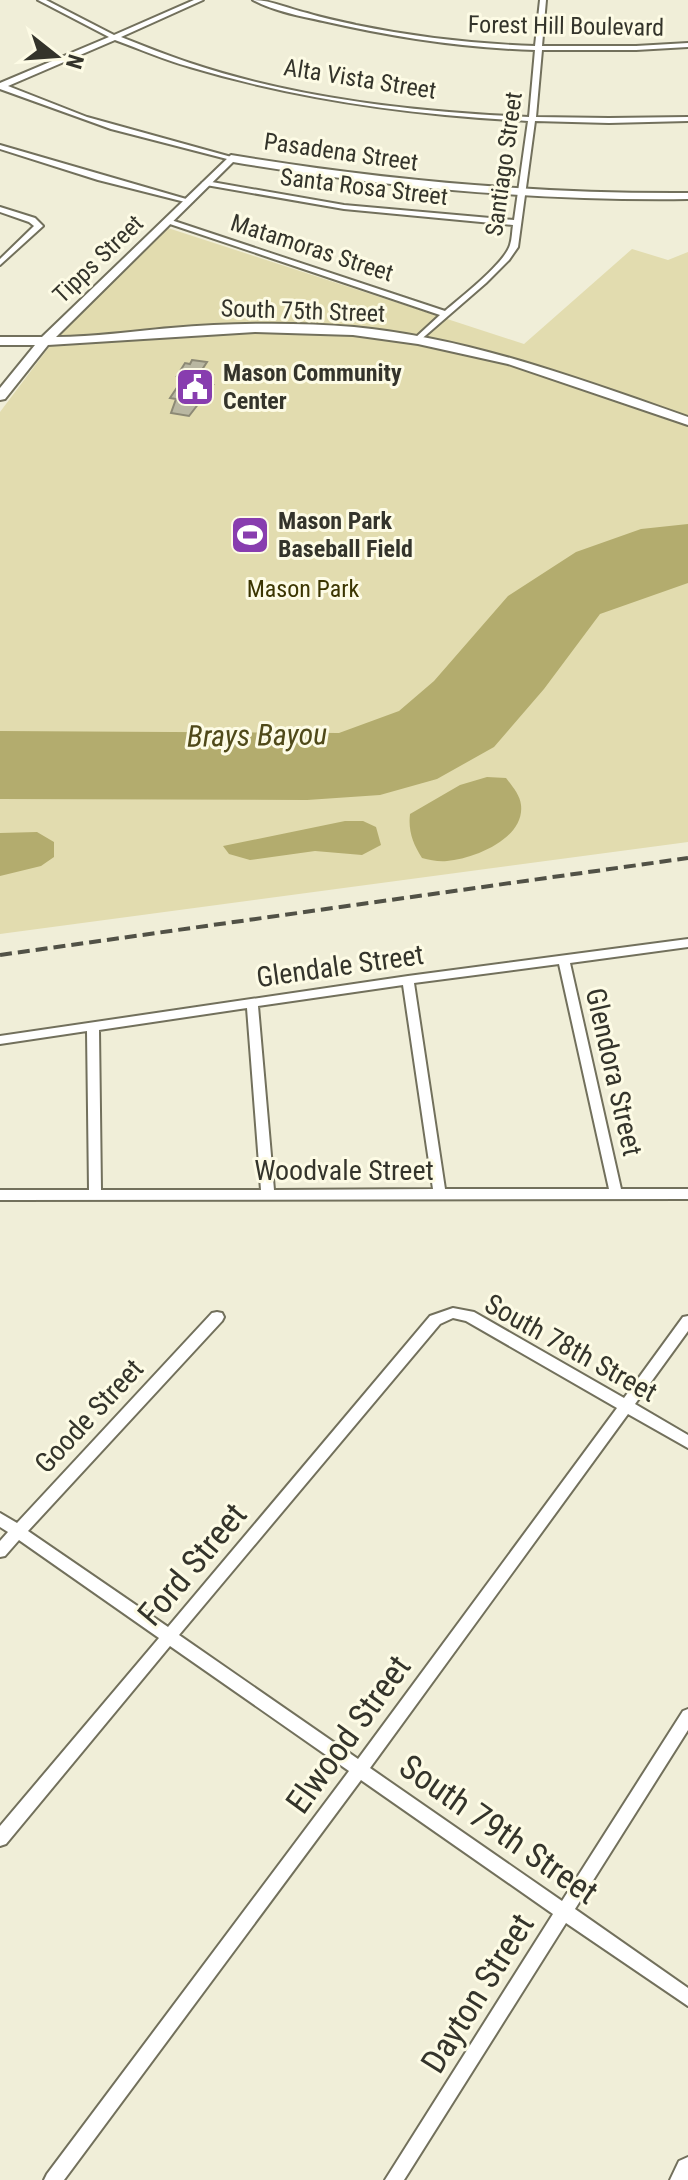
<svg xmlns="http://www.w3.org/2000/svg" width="688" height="2180" viewBox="0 0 688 2180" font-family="'Roboto Condensed',sans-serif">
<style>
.green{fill:#e2dcaf}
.water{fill:#b3ac6e}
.building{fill:#b9b7a2;stroke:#8c8975;stroke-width:2}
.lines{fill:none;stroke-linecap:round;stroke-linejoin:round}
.street-casing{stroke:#72705c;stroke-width:4}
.secondary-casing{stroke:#72705c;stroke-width:4}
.street{fill:#fff;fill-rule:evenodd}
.secondary{fill:#fff;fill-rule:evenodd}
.rail{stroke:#515146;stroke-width:4;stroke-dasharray:12 6;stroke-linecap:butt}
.labels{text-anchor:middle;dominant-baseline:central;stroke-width:6;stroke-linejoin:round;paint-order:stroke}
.far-street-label{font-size:24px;fill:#34342b;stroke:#fdfbe5}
.far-poi-label{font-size:24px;font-weight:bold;fill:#34342b;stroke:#fdfbe5;text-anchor:start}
.far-park-label{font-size:24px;fill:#3b3501;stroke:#fdfbe5}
.street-label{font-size:28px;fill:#34342b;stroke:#fdfbe5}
.water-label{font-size:30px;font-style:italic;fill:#4f4919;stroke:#fdfbe5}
.near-street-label{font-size:34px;fill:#34342b;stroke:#fdfbe5}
</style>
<rect width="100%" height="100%" fill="#f0eed8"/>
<path class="green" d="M168,228L524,344L632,249L668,260L688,252V842L0,934V412L58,335Z"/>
<path class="water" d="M688,524V583L600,614L544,689L494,747L437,779L380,795L307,800L0,799V731L339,733L399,711L434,681L508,596L576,552L641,529Z
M487,777L506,778C512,786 520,795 521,805C525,839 473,859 447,861C439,862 430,860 422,858C413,844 408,831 410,814L460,785Z
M345,821H363L376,827L381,845L362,855L315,851L250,860L229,854L223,846Z
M37,832L54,842V857L41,866L0,876V833Z"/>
<path class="building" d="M192,360L207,362L194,382L213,385L189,416L171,413L176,399L170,398L184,377L177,376L185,363L190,364Z"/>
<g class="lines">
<defs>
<path id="street" d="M38,0H46L114,35L194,0H203L121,37C144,46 166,55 190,63C298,99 416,112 529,117L535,50C464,48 392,37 323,21C300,16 273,11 253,0C271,0 289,9 307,13C323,18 339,21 356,25C414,37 476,44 535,46L540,0H546L542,46H636L688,43V47L636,50H542L536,117L609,118L688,117V121L609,123L535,121L518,247L509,260L486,283L418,342H415V338L440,315L164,222L171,220L445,311C461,297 504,264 510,245C512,239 512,231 513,225L344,209L206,185L202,183L206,181L344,205L514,220L528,121C413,115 300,100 190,67C164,60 140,49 115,40L8,86L87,117L235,158L231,160L111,129L0,89V83L109,37Z
M0,145L193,201L189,203L98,180L0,149Z
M0,207L35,218L43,226L0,265V259L34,226L29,222L0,212Z
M688,939V947L570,963L621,1189H688V1199L0,1200V1190H89L87,1031L0,1044V1036L408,976ZM559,964L609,1189H445L414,983ZM403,985L433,1189L274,1190L258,1006ZM247,1008L261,1190H101L99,1030Z
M453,1308L474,1312L624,1398L683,1317L688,1316V1331L635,1404L688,1435V1448L628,1414L370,1768L562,1901L683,1711L688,1709V1730L575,1909L688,1988V2006L566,1923L404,2180H385L553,1914L361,1780L64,2180H44L47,2174L349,1771L170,1646L6,1844L0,1846V1826L159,1638L19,1540L5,1556L0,1557V1541L8,1532L0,1527V1513L17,1523L212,1313L217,1312L222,1313L224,1317L222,1321L28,1531L168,1627L430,1316ZM453,1318L466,1321L617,1408L358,1759L179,1635L440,1324Z"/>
<path id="secondary" d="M231,155C383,180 534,194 688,193V199C535,201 384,187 233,162L56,337C94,337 133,331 171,328C231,323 294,322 354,327C470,338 579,379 688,417V425L508,364L418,344L353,335L255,332L48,345L5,399L0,400V388L35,345H0V337H42Z
M688,2157V2180H670L679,2161Z"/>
</defs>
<use href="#street" class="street-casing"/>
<use href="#secondary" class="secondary-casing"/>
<use href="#street" class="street"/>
<use href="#secondary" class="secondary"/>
<path class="rail" d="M0,955L688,858"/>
</g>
<defs>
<symbol id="civic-square" viewBox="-11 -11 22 22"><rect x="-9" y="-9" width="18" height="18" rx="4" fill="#883daf" stroke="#fdfbe5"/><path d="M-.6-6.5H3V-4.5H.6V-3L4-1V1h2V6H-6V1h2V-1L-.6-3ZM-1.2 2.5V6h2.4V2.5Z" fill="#fff"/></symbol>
<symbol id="stadium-square" viewBox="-11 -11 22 22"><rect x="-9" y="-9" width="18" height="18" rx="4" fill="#883daf" stroke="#fdfbe5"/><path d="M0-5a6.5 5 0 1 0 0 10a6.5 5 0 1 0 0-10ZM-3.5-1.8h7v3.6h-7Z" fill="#fff"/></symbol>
</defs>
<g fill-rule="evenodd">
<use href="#civic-square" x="173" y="365" width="44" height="44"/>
<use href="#stadium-square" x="228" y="513" width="44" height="44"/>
</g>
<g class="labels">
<g class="far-street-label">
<text transform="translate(566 26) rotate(1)">Forest Hill Boulevard</text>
<text transform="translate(360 79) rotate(9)">Alta Vista Street</text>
<text transform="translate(341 152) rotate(8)">Pasadena Street</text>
<text transform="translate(504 164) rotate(-82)">Santiago Street</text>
<text transform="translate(364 187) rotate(7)">Santa Rosa Street</text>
<text transform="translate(312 248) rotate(18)">Matamoras Street</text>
<text transform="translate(98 259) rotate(-44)">Tipps Street</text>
<text transform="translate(303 311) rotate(2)">South 75th Street</text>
</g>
<g class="far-poi-label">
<text x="223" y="373">Mason Community<tspan x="223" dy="28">Center</tspan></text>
<text x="278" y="521">Mason Park<tspan x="278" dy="28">Baseball Field</tspan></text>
</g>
<g class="far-park-label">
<text x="303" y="589">Mason Park</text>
</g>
<g class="street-label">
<text transform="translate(340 966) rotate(-8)">Glendale Street</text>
<text transform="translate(614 1072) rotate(77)">Glendora Street</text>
<text x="344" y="1170">Woodvale Street</text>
<text transform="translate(571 1348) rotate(29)">South 78th Street</text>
<text transform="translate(89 1416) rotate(-47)">Goode Street</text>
</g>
<g class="water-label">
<text transform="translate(257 735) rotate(-1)">Brays Bayou</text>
</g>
<g class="near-street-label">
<text transform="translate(192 1564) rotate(-50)">Ford Street</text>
<text transform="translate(348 1734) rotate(-54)">Elwood Street</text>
<text transform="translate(499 1829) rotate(35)">South 79th Street</text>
<text transform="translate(477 1993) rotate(-58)">Dayton Street</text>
</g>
</g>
<g transform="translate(56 56) rotate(107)" stroke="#fdfbe5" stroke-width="6" paint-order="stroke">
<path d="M0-6L14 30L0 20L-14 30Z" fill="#34342b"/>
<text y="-12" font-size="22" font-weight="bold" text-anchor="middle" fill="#34342b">N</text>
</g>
</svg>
